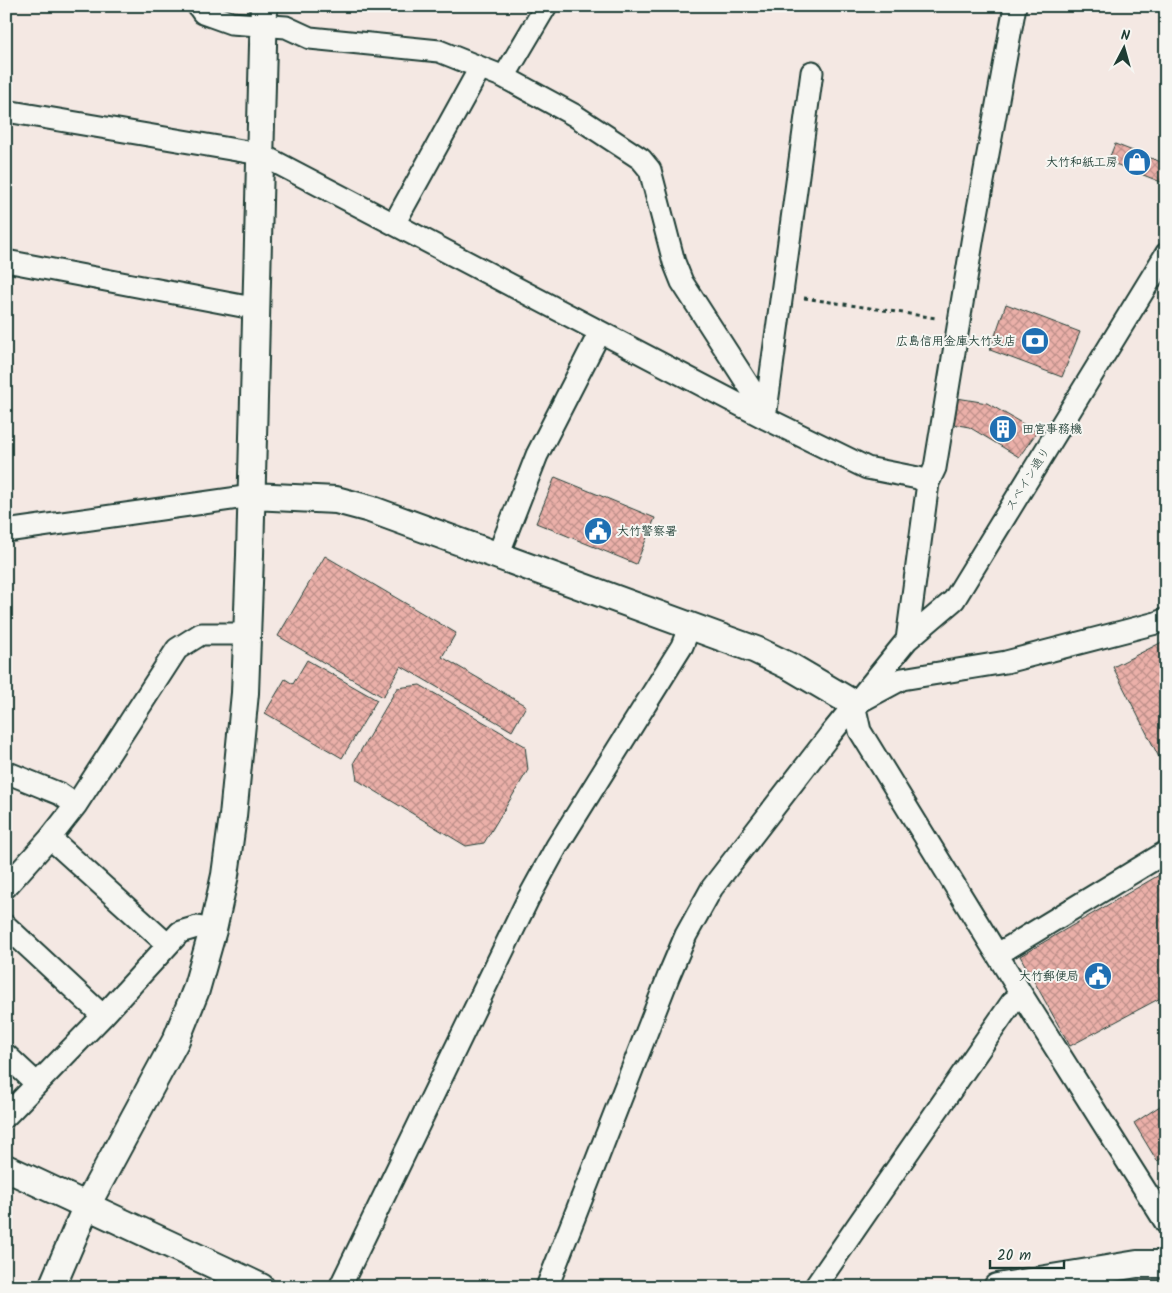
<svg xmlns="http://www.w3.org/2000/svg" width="1172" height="1293" viewBox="0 0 1172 1293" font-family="Kalam,'Klee One',sans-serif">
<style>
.building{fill:url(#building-cross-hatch);stroke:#1f3d34}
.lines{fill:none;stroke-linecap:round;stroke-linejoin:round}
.minor-casing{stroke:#1f3d34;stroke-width:25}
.tertiary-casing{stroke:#1f3d34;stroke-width:30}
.path{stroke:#1f3d34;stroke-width:3;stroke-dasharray:4 4;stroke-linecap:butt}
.minor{stroke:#f6f6f2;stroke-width:21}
.tertiary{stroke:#f6f6f2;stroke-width:26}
.labels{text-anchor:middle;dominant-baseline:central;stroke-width:4;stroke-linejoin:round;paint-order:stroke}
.poi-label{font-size:12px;font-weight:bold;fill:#1f3d34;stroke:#f6f6f2;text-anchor:end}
.street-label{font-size:12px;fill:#1f3d34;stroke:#f6f6f2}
</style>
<defs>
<pattern id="building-cross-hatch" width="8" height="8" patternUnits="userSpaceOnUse" patternTransform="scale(1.25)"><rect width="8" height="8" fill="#ebb0a9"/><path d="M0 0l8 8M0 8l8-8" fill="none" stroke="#be908a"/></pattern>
</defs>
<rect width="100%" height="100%" fill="#f4e8e3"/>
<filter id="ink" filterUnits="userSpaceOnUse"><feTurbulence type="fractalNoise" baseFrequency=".02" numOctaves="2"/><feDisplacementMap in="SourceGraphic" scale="10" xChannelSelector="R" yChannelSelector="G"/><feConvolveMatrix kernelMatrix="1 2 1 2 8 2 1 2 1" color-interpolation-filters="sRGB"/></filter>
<g filter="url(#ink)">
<path class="building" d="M1115,144L1166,164V184L1108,161Z
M1006,304L1080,332L1062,377L990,350Z
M951,397L987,403L1037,432L1019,457L969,427L947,423Z
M555,477L655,518L636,564L536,523Z
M325,556L456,633L442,657L526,706L512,731L401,666L383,697L278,636Z
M1166,640V771L1113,667Z
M307,660L377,700L342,758L265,713L285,679L293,684Z
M420,685L525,746L528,770L484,843L466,846L357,780L354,762L397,688Z
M1166,871V995L1070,1046L1020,956Z
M1166,1102V1156L1157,1161L1134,1123Z"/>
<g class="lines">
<defs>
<path id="minor" d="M198,6L203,13L231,23L286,27L310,38L439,51L504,77L574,115L641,159L650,170L674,262L682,282L760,403L765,418
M504,77L546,6
M6,111L260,154L765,418L867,468L918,478L928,483
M394,224L480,68
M6,261L242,306H256
M765,418L812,72
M6,531L252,496
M498,555L537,455L600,332
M907,640L954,600L1166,254
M861,701L902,679L1006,662L1156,623L1166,619
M854,704L860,731L1022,995L1166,1223
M6,772L60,794L76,805
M50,838L168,945
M6,887L50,838L76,805L177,649L201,634H247
M6,926L103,1016
M998,954L1166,852
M6,1055L37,1084
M6,1116L103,1016L180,932L197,927L213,930
M340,1287L528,899L557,846L682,646L690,626
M547,1287L669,975L686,935L712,888L829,736L907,640L928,483L935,468L973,236L1015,6
M815,1287L1012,1002L1022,995"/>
<path id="tertiary" d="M252,496L336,500L370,509L756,650L791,667L854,704
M6,1168L261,1287
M52,1287L87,1205L176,1040L196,990L213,930L225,875L233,816L245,693L250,555L264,6
M997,1287L1137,1264H1166"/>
</defs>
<use href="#minor" class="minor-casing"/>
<use href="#tertiary" class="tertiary-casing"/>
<path class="path" d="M804,298L936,318"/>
<use href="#minor" class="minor"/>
<use href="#tertiary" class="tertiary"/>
</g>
</g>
<defs>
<symbol id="shop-disc" viewBox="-11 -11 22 22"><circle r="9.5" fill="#1f6fb2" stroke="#f6f6f2"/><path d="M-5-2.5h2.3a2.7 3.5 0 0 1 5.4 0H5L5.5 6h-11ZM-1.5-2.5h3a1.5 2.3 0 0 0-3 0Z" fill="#fff"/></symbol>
<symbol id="bank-disc" viewBox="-11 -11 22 22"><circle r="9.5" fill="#1f6fb2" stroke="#f6f6f2"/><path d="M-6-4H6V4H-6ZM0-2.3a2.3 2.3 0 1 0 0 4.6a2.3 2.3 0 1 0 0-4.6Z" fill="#fff"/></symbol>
<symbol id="building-disc" viewBox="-11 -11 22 22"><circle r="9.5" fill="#1f6fb2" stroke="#f6f6f2"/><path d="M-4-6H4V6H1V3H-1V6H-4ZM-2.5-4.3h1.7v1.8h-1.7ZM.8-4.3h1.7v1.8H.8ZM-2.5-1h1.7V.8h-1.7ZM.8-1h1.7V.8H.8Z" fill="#fff"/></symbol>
<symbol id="civic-disc" viewBox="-11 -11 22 22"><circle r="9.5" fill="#1f6fb2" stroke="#f6f6f2"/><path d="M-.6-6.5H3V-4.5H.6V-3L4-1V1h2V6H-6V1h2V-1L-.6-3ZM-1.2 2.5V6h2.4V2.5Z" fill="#fff"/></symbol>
</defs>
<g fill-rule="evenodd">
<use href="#shop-disc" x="1121" y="146" width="32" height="32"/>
<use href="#bank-disc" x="1019" y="325" width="32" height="32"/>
<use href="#building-disc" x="987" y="413" width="32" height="32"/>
<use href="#civic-disc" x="582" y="515" width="32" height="32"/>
<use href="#civic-disc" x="1082" y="960" width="32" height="32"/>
</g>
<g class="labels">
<g class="poi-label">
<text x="1118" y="162">大竹和紙工房</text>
<text x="1016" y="341">広島信用金庫大竹支店</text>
<text x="1022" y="429" text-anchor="start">田宮事務機</text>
<text x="617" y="531" text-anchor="start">大竹警察署</text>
<text x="1079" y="976">大竹郵便局</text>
</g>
<g class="street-label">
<text transform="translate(1028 479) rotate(-58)">スペイン通り</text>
</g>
</g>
<rect width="1172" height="1293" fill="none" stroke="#f6f6f2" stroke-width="25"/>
<rect x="12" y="12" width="1147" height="1268" fill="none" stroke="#1f3d34" stroke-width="2" filter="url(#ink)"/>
<g transform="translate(1124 48) rotate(6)" stroke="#f6f6f2" stroke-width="4" paint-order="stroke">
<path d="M0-4L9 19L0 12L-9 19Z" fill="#1f3d34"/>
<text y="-8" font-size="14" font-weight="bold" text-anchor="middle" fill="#1f3d34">N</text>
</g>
<path d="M990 1260v8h74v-8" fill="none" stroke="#1f3d34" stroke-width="2.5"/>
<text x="997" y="1260" font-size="15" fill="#1f3d34" stroke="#f6f6f2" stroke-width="4" paint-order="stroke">20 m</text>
</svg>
